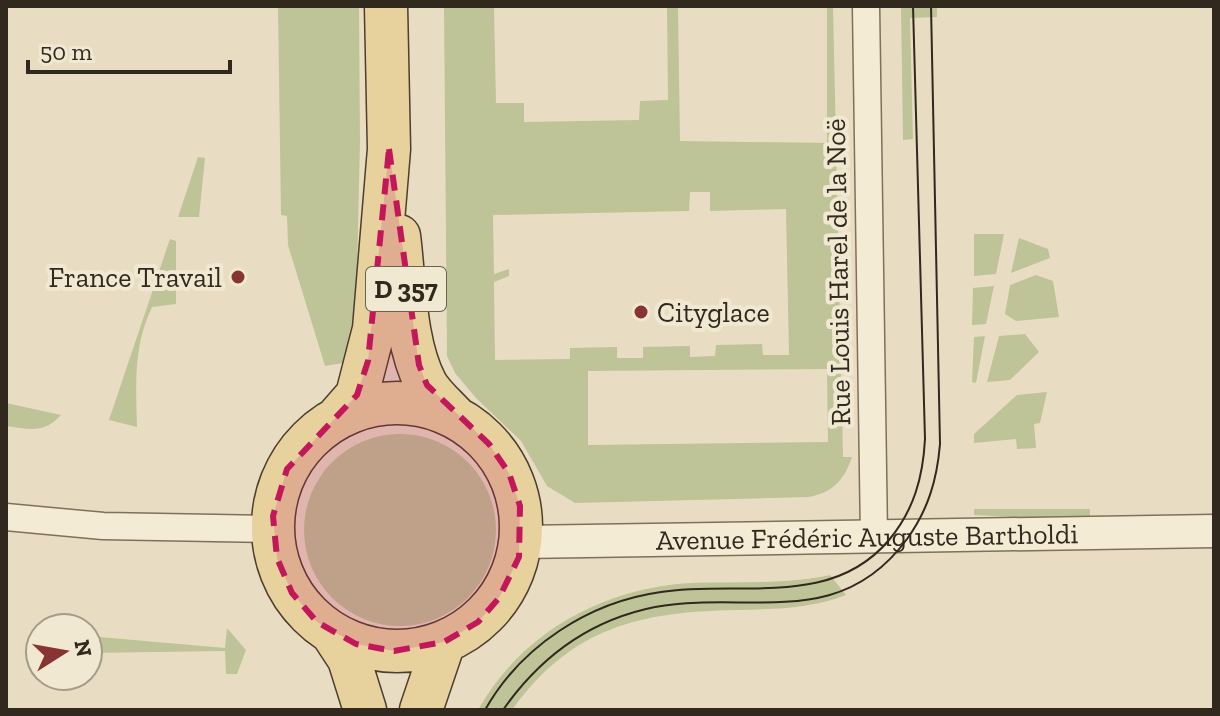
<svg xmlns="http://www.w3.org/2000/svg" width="1220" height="716" viewBox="0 0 1220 716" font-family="'Zilla Slab',serif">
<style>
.green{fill:#bec497;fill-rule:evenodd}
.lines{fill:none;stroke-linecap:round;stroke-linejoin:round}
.minor-casing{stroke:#7f6f5b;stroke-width:29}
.tertiary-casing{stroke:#7f6f5b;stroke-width:35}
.primary-casing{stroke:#4d3e2f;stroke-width:45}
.minor{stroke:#f4ebd4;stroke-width:26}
.tertiary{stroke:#f4ebd4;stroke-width:32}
.primary{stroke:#e7d29d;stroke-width:42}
.tram{stroke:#31281e;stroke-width:2}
.marked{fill:#c2185b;fill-opacity:0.2;stroke:#c2185b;stroke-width:6;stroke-dasharray:16 10;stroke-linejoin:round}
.poi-dot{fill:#873433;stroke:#f0e8d0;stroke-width:3}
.labels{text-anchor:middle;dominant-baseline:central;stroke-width:8;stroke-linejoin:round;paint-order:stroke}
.shield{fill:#f0e8d0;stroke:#6a6253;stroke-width:2}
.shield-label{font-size:26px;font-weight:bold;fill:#31281e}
.street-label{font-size:28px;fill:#31281e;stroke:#f0e8d0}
.poi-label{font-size:28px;fill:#31281e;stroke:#f0e8d0;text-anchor:end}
</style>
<rect width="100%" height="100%" fill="#e8ddc2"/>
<path class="green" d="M278,6H359L360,142L355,361L325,366L288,245L287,216L281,215Z
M444,6H494L496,103H524V122L639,120L640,101L668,100L667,6H678L680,141L827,143V6H833L843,457H852C844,480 833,493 808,497L575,503L547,486L521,441L476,398L455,373L447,356ZM690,192H710V211L786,209L789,355H763L762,344L716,345L715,356L690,357V346L643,347V358H617V347L570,348V359L495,360L494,282L509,276V269L494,274L493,215L689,211ZM827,369L828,442L588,445V371Z
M901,6H937V17L910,18L913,139L903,140Z
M198,157L205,158L199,217H178Z
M974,234H1004L996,274L974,276Z
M1019,238L1048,249L1050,258L1011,273Z
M170,239L176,241V304L152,307C133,347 136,384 137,427L109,420Z
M1036,275L1053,281L1059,317L1016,321L1005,314L1010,285Z
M994,286L986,324L972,325L973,288Z
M1025,334L1039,352L1010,380L987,382L999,336Z
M985,336L976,383L972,382L974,337Z
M1047,392L1040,423L1034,424L1036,448L1017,449L1016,439L974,443V434L1017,395Z
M6,403L61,415C44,434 29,429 6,426Z
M304 530a96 96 0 1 1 192 0a96 96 0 1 1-192 0Z
M974,509H1090V521L974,515Z
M830,575L846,595C810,609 774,609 737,610C639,612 572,627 512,710H478C521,633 603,588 690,583C737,581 783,585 830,575Z
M227,628L246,650L237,674H226L225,651L88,653V636L225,648Z"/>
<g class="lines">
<defs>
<path id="minor" d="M866,6L874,537
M6,517L103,526L273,529"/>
<g id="tertiary">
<path id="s1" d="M521,542L1214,531"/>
</g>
<path id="primary" d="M399,236C405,282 404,342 426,384C433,396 446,407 455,417
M273 527a124 124 0 1 1 248 0a124 124 0 1 1-248 0Z
M336,419L357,395L374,329L389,149L386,6
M332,633L349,659L365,710
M421,710L444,642"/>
</defs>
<use href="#minor" class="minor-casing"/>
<use href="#tertiary" class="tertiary-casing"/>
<use href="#primary" class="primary-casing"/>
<use href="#minor" class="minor"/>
<use href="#tertiary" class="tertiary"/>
<use href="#primary" class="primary"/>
<path class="tram" d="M485,710C521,646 589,602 661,592C739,580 831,609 889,540C914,510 923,477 925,439L913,6
M503,710C540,657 590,620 655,607C749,590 839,632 907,539C928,510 937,480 940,444L931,6"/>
</g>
<path class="marked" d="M389,149L419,365L427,385L489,444L509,473L520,506L519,557L499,598L478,622L444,642L394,651L356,644L317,622L292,593L277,558L273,516L287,469L357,395L368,361Z"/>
<g class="poi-dot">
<circle cx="238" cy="277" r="8"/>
<circle cx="641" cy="312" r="8"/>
</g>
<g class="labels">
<rect class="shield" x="366" y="267" width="80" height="44" rx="6"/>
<g class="shield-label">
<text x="406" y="289">D 357</text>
</g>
<g class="street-label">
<text transform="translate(838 272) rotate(-91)">Rue Louis Harel de la Noë</text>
<text stroke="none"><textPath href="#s1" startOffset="346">Avenue Frédéric Auguste Bartholdi</textPath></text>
</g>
<g class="poi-label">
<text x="222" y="277">France Travail</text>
<text x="657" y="312" text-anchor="start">Cityglace</text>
</g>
</g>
<rect width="1220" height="716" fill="none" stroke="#31281e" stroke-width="16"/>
<g transform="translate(64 652) rotate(79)"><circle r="38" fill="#f0e8d0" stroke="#a49b89" stroke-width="2"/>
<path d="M0-6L14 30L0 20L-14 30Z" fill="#873433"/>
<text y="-12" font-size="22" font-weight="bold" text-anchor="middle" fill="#31281e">N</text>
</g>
<path d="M28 60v12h202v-12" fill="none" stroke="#31281e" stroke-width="4"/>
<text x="40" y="60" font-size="24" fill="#31281e" stroke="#f0e8d0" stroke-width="6" paint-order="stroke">50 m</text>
</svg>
